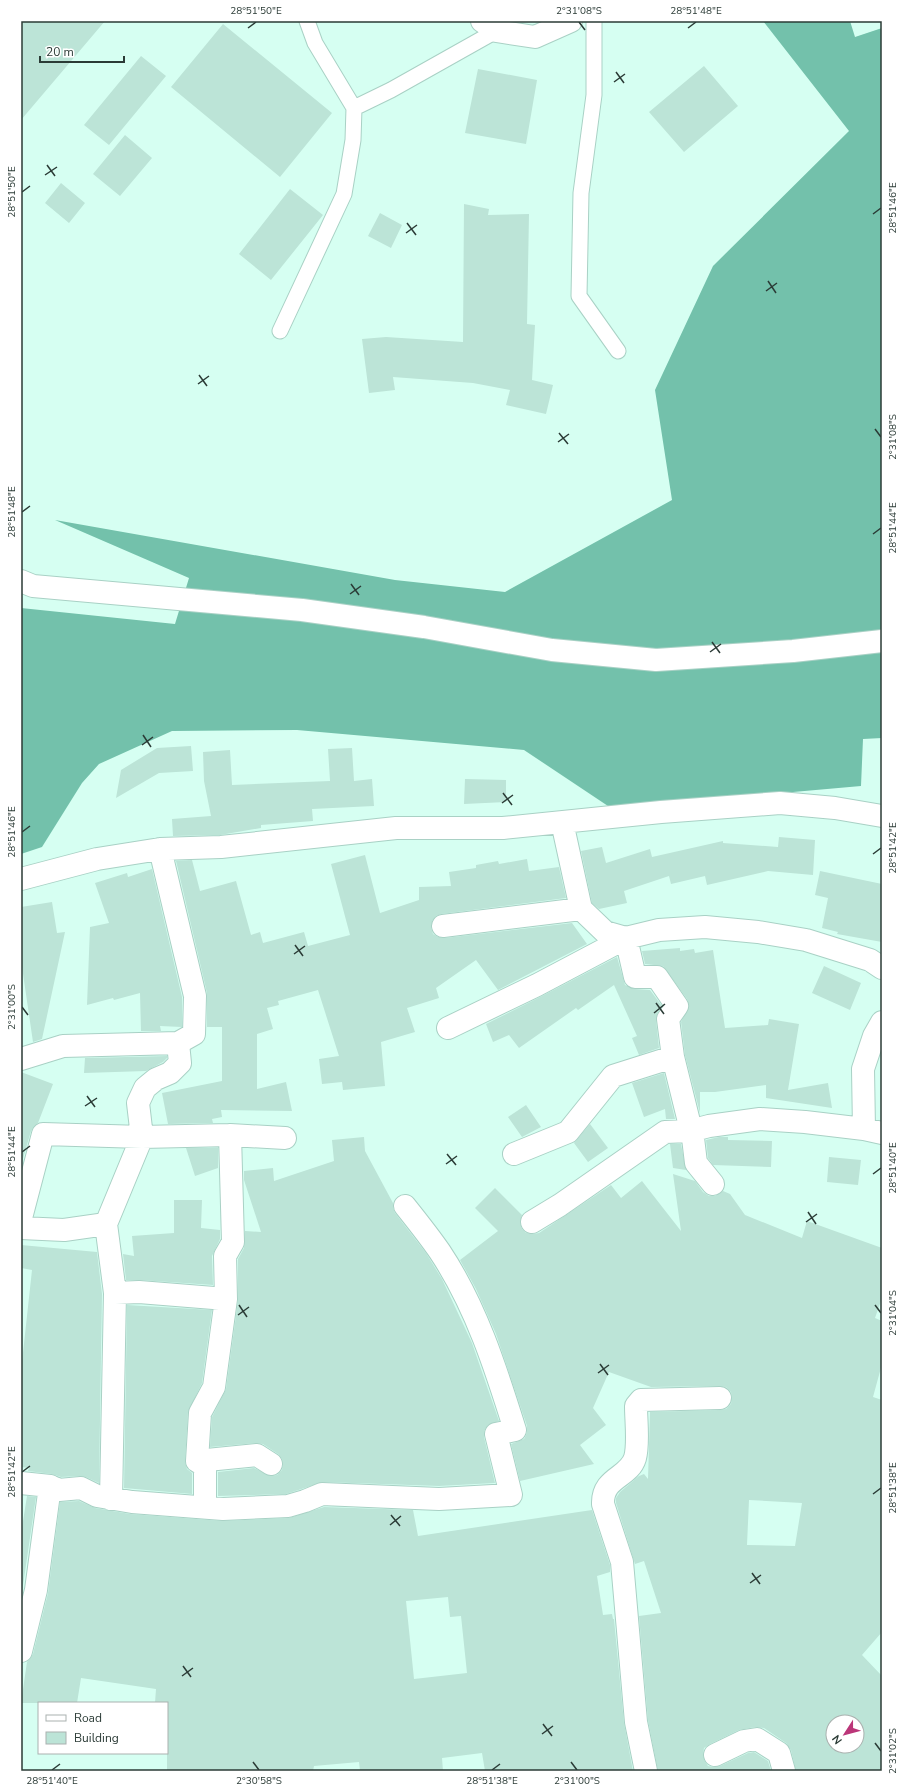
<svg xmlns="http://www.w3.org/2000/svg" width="903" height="1792" viewBox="0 0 903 1792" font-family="'Nunito Sans',sans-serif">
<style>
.forest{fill:#73c1ab}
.building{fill:#bce4d7;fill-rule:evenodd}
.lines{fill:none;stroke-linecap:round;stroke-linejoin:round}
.service-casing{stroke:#a9d1c5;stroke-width:17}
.minor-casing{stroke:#a9d1c5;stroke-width:24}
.primary-casing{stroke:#a9d1c5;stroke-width:24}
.service{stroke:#fff;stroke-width:15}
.minor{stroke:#fff;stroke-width:22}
.primary{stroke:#fff;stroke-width:22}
.ticks{fill:none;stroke:#2b3b36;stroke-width:1.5}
.neatline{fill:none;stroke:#2b3b36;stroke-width:1.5}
.ticks-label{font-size:10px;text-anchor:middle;fill:#2b3b36}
</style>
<rect width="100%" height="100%" fill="#d6fff2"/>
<path class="forest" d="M763,21H850L855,37L882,28V738L863,739L861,786L611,808L524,750L297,730L172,731L99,764L82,783L42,847L21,854V608L175,624L189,578L55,520L395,580L505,592L672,500L655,390L713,266L849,131Z"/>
<path class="building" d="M21,21H105L21,120Z
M223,24L332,113L280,177L171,87Z
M141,56L166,76L109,145L84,125Z
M704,66L738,106L684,152L649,112Z
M478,69L537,80L526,144L465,133Z
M125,135L152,158L120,196L93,174Z
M61,183L85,203L69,223L45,203Z
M290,189L323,215L271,280L239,254Z
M464,204L489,209L488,215L529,214L527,324L535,325L532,380L553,385L546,414L506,405L510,390L473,383L393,377L395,390L369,393L362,339L386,337L463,342Z
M380,213L402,225L391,248L368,236Z
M191,746L193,771L159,773L116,798L121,770L157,748Z
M352,748L354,781L372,779L374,806L312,809L313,821L261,825V828L220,835L173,836L172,819L211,816L204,781L203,752L230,750L232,785L330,781L328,749Z
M465,779L506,780V802L464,804Z
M779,837L815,840L813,875L768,871L707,885L705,876L671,884L669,876L624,891L627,903L599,909L592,903L581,851L602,847L606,863L650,849L652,857L723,841V843L778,847Z
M365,855L380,913L419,900V887L451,886L449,872L476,868V865L498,861L499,864L527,859L529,871L559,867L566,898L441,914L436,916L432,921L431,928L433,934L438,937L445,938L572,923L587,944L498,990L476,960L436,988L439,998L407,1008L415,1032L381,1042L385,1086L343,1090L342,1082L322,1084L319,1059L339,1056L318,990L278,1001L279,1005L267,1008L273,1029L257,1034V1089L286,1082L292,1111L221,1110L222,1117L212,1119L213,1123L168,1124L162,1093L222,1081V1027H207V993L176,861L192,860L200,891L236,881L251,935L260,932L263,943L304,932L308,946L350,935L331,864Z
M152,869L182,997V1027L160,1026L161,1031H141L140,993L114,1000L113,998L87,1005L90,927L109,923L95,883L127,873L128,877Z
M820,871L882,884V942L837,934L838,932L822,928L828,898L815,895Z
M52,902L57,933L65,932L42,1039L33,1042L21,960V907Z
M680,948V951L694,949L695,953L713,950L725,1028L768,1025L769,1019L799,1024L788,1090L828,1083L832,1108L766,1098V1085L715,1092H700V1113L685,1055L681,1022L689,1006L687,999L663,966L645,964L642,951Z
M617,957L625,985L635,989L650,990L662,1006L658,1012L656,1020L659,1048L639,1055L632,1038L637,1036L614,985L578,1010L576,1008L519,1048L509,1035L493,1042L486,1024L542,996Z
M824,966L861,983L850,1010L812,993Z
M167,1056V1058L163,1062L146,1071L84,1073L85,1058Z
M21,1072L53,1084L38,1123L31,1131L22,1162Z
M664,1073L675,1119H666L665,1109L644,1117L632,1083Z
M526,1105L541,1127L522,1137L508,1117Z
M590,1124L608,1148L588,1162L574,1143Z
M364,1137L365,1151L393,1203V1208L395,1213L426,1253L442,1279L472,1343L499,1421L488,1425L484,1431V1437L495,1483L439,1486L323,1482L286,1494L218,1496V1472L254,1468L271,1476L277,1475L282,1470L283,1465L282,1459L278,1454L263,1444L256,1443L210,1447L212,1417L226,1389L238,1301V1259L244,1248L245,1231L261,1232L244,1180V1171L273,1168L274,1181L334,1161L332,1140Z
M719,1137H728V1140L772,1141L771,1167L713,1165L708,1158L706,1140Z
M670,1144H681L686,1170L673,1168Z
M186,1148H218V1168L195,1176Z
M829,1157L861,1160L858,1185L827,1182Z
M673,1174L695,1181L703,1192L709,1196H715L723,1191L730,1194L745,1215L802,1238L807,1221L882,1248V1298L875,1318L882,1321V1364L873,1397L882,1400V1632L862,1655L882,1676V1771H796L791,1750L786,1743L764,1728L755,1727L739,1730L710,1744L704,1748L703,1754L704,1760L708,1766L714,1767L720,1766L748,1753L754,1752L768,1761L771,1771H658L648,1720L639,1616L661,1613L644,1561L635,1564L616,1503V1498L620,1492L639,1476L644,1474L648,1479L650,1412L720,1410L726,1409L731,1404L732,1398L731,1392L726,1387L720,1386L651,1387L609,1372L593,1408L606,1425L580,1445L594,1464L520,1481L511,1444L524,1439L527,1433V1426L496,1334L476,1289L460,1260L498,1231L475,1208L495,1188L522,1215L520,1222L522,1229L526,1233L533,1234L539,1233L611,1185L621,1198L642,1181L681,1231ZM749,1500L802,1503L795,1546L747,1545ZM833,1722H857V1746H833Z
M174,1200H202L201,1228L220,1230V1239L212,1256L213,1285L140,1280H126L123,1254L134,1256L132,1236L174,1233Z
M21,1245L97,1252L102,1294L99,1483L86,1477L80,1476L61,1477L52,1474L28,1471L29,1468L21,1467V1371L32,1270L21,1268Z
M127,1305L212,1310L202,1383L188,1412L185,1462L187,1469L192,1473V1494L124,1488Z
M27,1496L36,1497L21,1599V1534Z
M79,1501L95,1508L130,1514L222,1521L289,1518L324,1507L413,1510L418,1536L592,1510L610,1565V1572L597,1576L603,1615L612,1614L613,1619H614L624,1723L633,1771H485L482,1753L442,1758L443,1771H360L359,1762L314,1766L313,1771H167V1703H155L156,1689L81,1678L77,1703H21L27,1662L33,1654L48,1593L60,1502ZM448,1597L450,1617L461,1616L467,1673L414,1679L406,1601Z"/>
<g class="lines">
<defs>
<path id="service" d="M594,21V95L581,193L579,296L618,351
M354,108L391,90L496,31
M280,331L344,194L353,140L354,108L315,43L307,21"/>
<path id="minor" d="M482,21L496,31L535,37L571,21
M562,822L581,909L605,932L626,938L635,977H657L677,1006L668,1019L673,1057L693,1138L696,1163L713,1184
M21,879L97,859L160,849L221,847L396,828H503L661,812L780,803L835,808L882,816
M443,926L581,909
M448,1028L537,985L626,938L659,930L705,927L758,932L806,940L870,960L882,968
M21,1059L63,1046L178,1043L194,1034L195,996L160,849
M864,1129L863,1069L874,1036L882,1022
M514,1154L568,1132L613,1076L673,1057
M21,1218L43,1134L142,1137L230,1135L285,1138
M532,1222L560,1205L665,1132L690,1131L709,1126L760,1119L805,1122L864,1129L882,1133
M21,1228L64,1230L106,1224
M115,1293L139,1292L226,1299
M197,1461L257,1455L271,1464
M21,1483L50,1486L59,1490L81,1488L97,1496L132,1502L223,1509L288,1506L305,1501L322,1494L439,1499L511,1495L496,1434L515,1430C496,1369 476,1306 440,1252C429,1236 417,1221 405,1206
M111,1499L115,1293L106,1224L142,1137L138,1103L145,1088L156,1079L170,1073L180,1063L178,1043
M205,1507V1466L197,1461L200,1413L214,1387L226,1299L225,1256L233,1242L230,1135
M21,1651L36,1590L50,1486
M715,1755L744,1741L757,1739L779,1753L784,1771
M646,1771L636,1722L622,1562L603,1504C602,1477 629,1478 635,1458C639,1444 636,1421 636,1406L641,1400L720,1398"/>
<path id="primary" d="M21,581L33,586L302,610L424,627L552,650L656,660L793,651L882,641"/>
</defs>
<use href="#service" class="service-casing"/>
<use href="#minor" class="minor-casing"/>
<use href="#primary" class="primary-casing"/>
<use href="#service" class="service"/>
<use href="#minor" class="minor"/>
<use href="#primary" class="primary"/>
</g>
<path class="ticks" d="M579,22L585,30M248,28L256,22M688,28L696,22M616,72L624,83M614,82L625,74M47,165L55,176M45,175L57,167M22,192L30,186M873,214L881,208M407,223L416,235M406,233L417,225M768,281L776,293M766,291L777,283M199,375L207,386M198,384L209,376M875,429L881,437M559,433L568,444M558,442L569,434M22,512L30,506M873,534L881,528M351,584L359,595M350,594L361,586M712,642L720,653M710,652L721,644M143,735L151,747M142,745L153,737M503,793L512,805M502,803L513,795M22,832L30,826M873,854L881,848M295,945L303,956M294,954L305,946M656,1003L664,1014M22,1007L28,1015M654,1013L665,1004M87,1096L95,1107M85,1106L97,1098M22,1152L30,1146M447,1154L456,1165M446,1164L457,1156M873,1174L881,1168M808,1212L816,1224M806,1222L817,1214M239,1305L247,1317M875,1305L881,1313M238,1315L249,1307M600,1364L608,1375M598,1373L609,1365M22,1472L30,1466M873,1494L881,1488M391,1515L400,1526M390,1525L401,1516M752,1573L760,1584M750,1583L761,1575M183,1666L191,1677M182,1676L193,1668M543,1724L552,1736M542,1734L553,1726M875,1743L881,1751M253,1762L259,1770M571,1762L577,1770M52,1770L60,1764M492,1770L500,1764"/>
<rect width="903" height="1792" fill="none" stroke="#ffffff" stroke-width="44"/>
<rect x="38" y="1702" width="130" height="52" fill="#ffffff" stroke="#aab1af"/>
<rect x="46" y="1715" width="20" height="6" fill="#ffffff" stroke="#aab1af"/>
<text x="74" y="1722" font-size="12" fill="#2b3b36">Road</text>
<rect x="46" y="1732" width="20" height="12" fill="#bce4d7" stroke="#aab1af"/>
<text x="74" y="1742" font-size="12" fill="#2b3b36">Building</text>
<g transform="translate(845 1734) rotate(234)"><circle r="19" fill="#ffffff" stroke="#aab1af"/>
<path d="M0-3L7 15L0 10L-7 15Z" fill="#bb3679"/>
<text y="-6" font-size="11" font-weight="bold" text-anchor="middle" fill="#2b3b36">N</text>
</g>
<path d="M40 56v6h84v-6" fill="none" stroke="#2b3b36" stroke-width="2"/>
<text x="46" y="56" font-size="12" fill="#2b3b36" stroke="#ffffff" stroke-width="3" paint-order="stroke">20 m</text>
<rect x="22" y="22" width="859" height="1748" class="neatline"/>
<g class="ticks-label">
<text x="256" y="14">28°51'50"E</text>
<text x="579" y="14">2°31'08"S</text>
<text x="696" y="14">28°51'48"E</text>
<text transform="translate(11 192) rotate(-90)" y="4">28°51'50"E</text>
<text transform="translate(892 208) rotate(-90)" y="4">28°51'46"E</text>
<text transform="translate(892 437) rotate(-90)" y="4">2°31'08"S</text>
<text transform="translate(11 512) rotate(-90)" y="4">28°51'48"E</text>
<text transform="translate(892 528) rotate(-90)" y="4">28°51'44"E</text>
<text transform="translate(11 832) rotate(-90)" y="4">28°51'46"E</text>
<text transform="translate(892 848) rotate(-90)" y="4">28°51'42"E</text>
<text transform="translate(11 1007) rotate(-90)" y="4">2°31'00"S</text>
<text transform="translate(11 1152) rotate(-90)" y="4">28°51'44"E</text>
<text transform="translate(892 1168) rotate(-90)" y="4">28°51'40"E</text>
<text transform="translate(892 1313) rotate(-90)" y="4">2°31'04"S</text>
<text transform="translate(11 1472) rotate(-90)" y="4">28°51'42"E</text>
<text transform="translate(892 1488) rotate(-90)" y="4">28°51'38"E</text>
<text transform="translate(892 1751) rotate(-90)" y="4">2°31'02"S</text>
<text x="52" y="1784">28°51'40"E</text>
<text x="259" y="1784">2°30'58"S</text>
<text x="492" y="1784">28°51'38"E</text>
<text x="577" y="1784">2°31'00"S</text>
</g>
</svg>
